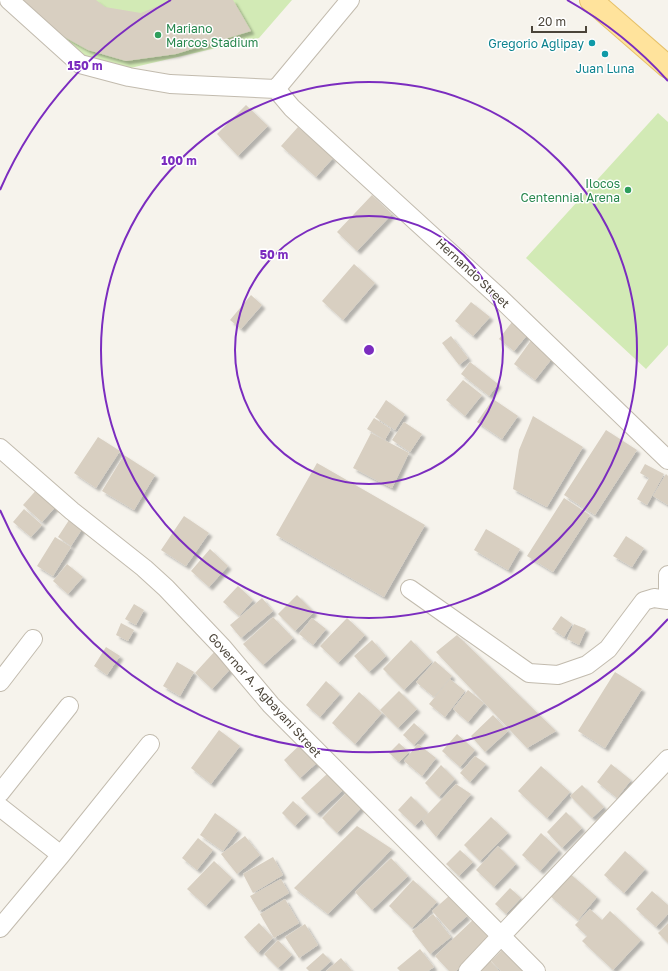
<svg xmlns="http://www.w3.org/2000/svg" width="668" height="971" viewBox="0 0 668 971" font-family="'Golos Text',sans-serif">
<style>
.green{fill:#d2eab5}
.building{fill:#d8cfc1;filter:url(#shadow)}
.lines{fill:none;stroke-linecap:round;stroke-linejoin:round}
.minor-casing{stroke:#c2bbae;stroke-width:20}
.major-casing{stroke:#e6c16a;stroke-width:24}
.minor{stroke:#fff;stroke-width:18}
.major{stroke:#ffe39c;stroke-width:22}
.ring{fill:none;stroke:#7b2cbf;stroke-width:2}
.leisure-dot{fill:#2e9e5b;stroke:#fff;stroke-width:1.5}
.culture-dot{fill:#0f9aa8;stroke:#fff;stroke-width:1.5}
.labels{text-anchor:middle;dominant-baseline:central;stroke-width:3;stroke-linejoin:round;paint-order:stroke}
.leisure-label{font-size:12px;fill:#27864d;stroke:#fff;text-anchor:start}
.culture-label{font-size:12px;fill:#0d838f;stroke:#fff;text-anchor:end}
.street-label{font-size:12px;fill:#4b4439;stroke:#fff}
.centre{fill:#7b2cbf;stroke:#fff;stroke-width:2}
.ring-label{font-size:12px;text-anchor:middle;font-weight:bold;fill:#7b2cbf;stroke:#fff;stroke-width:3;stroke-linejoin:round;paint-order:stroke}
</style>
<defs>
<filter id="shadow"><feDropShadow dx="3.5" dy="3.5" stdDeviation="1" flood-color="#0004"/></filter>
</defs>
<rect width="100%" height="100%" fill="#f6f3ec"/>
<path class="green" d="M13,0H292L259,38L126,69L85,56L48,31Z
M658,113L668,122V345L646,369L526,258Z"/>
<path class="building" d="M18,0H96L105,7L141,13L172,0H233L251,31L176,54L126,61L88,50L50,29Z
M246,105L268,126L238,156L217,134Z
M298,127L333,158L316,177L281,146Z
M372,195L392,214L357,251L337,232Z
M354,264L375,283L343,320L322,301Z
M251,295L262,305L241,329L230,320Z
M471,302L490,317L473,336L455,321Z
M512,322L528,334L514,351L499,339Z
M451,336L468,358L459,365L442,343Z
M532,339L554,356L535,380L514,364Z
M470,362L498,384L489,396L461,374Z
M463,380L482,395L465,416L446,400Z
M493,399L518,416L502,439L477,422Z
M386,400L405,414L395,430L375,417Z
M533,416L583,447L547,507L513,489L519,450Z
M374,418L391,429L385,440L367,429Z
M404,422L422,434L410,452L392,440Z
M606,430L637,450L595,515L564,495Z
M371,433L409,453L392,488L353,468Z
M98,437L120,451L96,488L74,473Z
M124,455L155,475L134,510L102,491Z
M317,463L425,525L384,597L276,535Z
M645,464L664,474L647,505L637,499L649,478L640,473Z
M666,474L668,476V505L653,496Z
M39,487L58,504L42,522L23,505Z
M564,498L590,515L553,572L527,556Z
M24,509L42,525L31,537L13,522Z
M184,516L209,533L186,566L161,550Z
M71,517L84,526L71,546L58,537Z
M486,529L520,549L508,570L474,550Z
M626,536L644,548L632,567L613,556Z
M55,537L71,547L53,576L37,566Z
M210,549L228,566L209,587L191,571Z
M67,564L83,577L68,594L53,581Z
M238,586L253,600L239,616L223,602Z
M297,595L314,612L295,631L278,614Z
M262,598L273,611L241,638L230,625Z
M134,604L144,610L136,625L125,619Z
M561,616L572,624L564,637L552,629Z
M273,617L293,638L263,665L243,644Z
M312,618L326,629L313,645L299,634Z
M347,618L365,635L338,663L320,646Z
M121,623L134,630L128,641L116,635Z
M574,624L586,629L579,645L567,639Z
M457,635L556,731L527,748L436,652Z
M372,640L386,656L369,672L354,656Z
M411,640L432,662L404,690L383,669Z
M106,647L120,656L107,675L94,666Z
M216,650L233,666L212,689L195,673Z
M435,661L452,676L434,697L416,682Z
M177,662L194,672L180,696L163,686Z
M615,672L642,689L605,748L578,731Z
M450,679L465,691L445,717L429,704Z
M326,681L340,694L320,717L306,705Z
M468,690L484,703L468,722L453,709Z
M399,691L417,709L398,728L380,710Z
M359,692L382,713L355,744L332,723Z
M493,715L508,731L485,752L471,736Z
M414,723L425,733L414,745L403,735Z
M219,730L240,746L211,784L191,768Z
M457,734L475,750L460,767L442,751Z
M303,742L320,760L300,778L284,760Z
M399,743L409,752L399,762L389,753Z
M418,744L436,758L422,776L404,761Z
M475,756L486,764L470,782L460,773Z
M611,764L631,780L617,798L597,782Z
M441,765L455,779L439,797L425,783Z
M541,766L570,792L547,818L518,791Z
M327,774L343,790L317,814L301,798Z
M456,784L471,794L436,837L422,820Z
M582,785L604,807L592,818L570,796Z
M348,791L363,806L337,833L322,818Z
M411,796L428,813L415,826L398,810Z
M293,801L307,814L295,826L282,813Z
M566,812L582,828L562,848L547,832Z
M215,813L238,830L223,851L200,835Z
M491,817L508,833L480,861L464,845Z
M357,826L392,849L328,914L294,888Z
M541,833L559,850L540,871L522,855Z
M245,836L260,855L237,874L221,854Z
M198,838L213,850L197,870L182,858Z
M498,846L516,864L494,887L476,870Z
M460,850L473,862L459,876L446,864Z
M625,851L645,869L624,893L604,875Z
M273,857L283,875L253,893L243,874Z
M391,858L408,876L372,910L355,892Z
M214,861L232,878L206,906L187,889Z
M568,872L597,897L578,920L549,895Z
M281,879L289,893L259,911L250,896Z
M413,880L437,902L412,928L389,906Z
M510,888L521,898L506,914L495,904Z
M652,891L668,905V914L656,927L636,909Z
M449,896L467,916L450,931L432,911Z
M285,899L299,923L274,938L260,914Z
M590,909L602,920L610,911L641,940L613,970L582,941L587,936L575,925Z
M433,914L451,937L430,954L412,931Z
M477,916L495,934L456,971H449L435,956Z
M259,923L273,938L258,953L244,937Z
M668,923V943L658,933Z
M305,924L318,945L299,958L285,937Z
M278,940L292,955L278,968L264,954Z
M508,944L526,971H501L491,961Z
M420,949L434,967L428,971H400L397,968Z
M323,953L331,961L320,971H309L306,968Z
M341,958L352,971H326Z
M489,959L499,971H476Z"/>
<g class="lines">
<defs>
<path id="minor" d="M9,0L80,64L129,77L170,84L276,89
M276,89L292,108L500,298L668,460
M276,89L350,0
M0,448L72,511L144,568L166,588L223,648L271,705L536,971
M668,575V593
M410,589L529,673L558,675L587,665L608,649L644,601L654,598L668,600
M0,682L33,639
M0,793L69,706
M0,807L61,855
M0,928L61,855L150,744
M468,971L668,759"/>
<path id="major" d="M591,0L668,67"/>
</defs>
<use href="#minor" class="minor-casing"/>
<use href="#major" class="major-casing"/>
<use href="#minor" class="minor"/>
<use href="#major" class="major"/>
</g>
<g class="ring">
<circle cx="369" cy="350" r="134"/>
<circle cx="369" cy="350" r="268"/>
<path d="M668 619A402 402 0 0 1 0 510M0 190A402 402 0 0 1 171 0M567 0A402 402 0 0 1 668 81"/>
</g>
<g class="leisure-dot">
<circle cx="158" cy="35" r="4"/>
<circle cx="628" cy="190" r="4"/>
</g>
<g class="culture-dot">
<circle cx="592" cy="43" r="4"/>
<circle cx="605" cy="54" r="4"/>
</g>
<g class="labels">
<g class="leisure-label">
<text x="166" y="28">Mariano<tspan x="166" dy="14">Marcos Stadium</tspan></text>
<text x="620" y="183" text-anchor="end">Ilocos<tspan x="620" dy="14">Centennial Arena</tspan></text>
</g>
<g class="culture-label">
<text x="584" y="43">Gregorio Aglipay</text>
<text x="605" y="68" text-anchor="middle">Juan Luna</text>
</g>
<g class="street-label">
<text transform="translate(473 273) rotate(43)">Hernando Street</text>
<text transform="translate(265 695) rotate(48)">Governor A. Agbayani Street</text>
</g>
</g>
<circle cx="369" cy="350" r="6" class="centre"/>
<g class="ring-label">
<text x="85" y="70">150 m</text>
<text x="179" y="165">100 m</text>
<text x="274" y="259">50 m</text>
</g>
<path d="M532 26v6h54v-6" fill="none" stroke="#4b4439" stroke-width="2"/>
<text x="538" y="26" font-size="12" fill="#4b4439" stroke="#ffffff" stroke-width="3" paint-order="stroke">20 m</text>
</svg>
